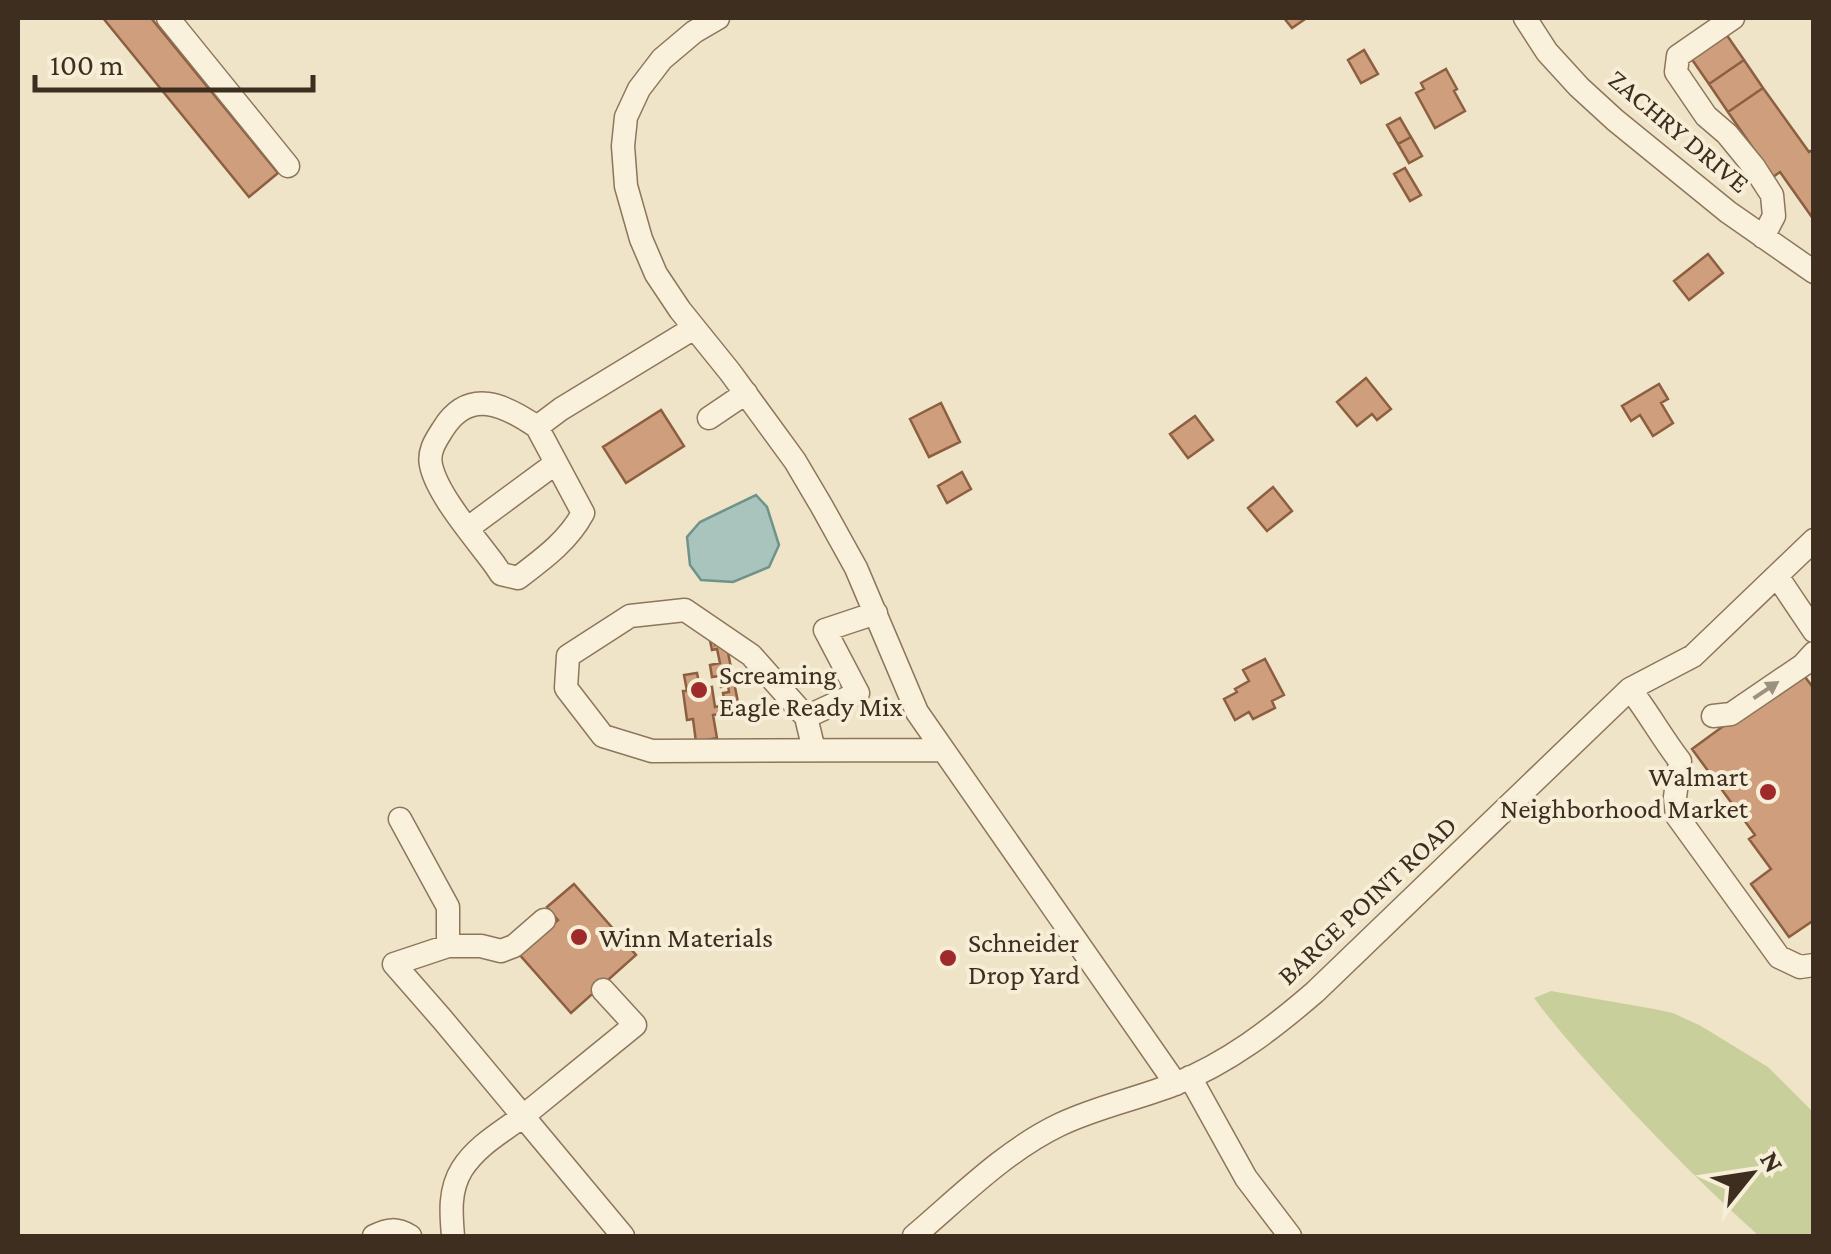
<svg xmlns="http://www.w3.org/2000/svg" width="1831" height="1254" viewBox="0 0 1831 1254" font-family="'Crimson Pro',serif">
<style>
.green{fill:#c9cf9b}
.water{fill:#a9c4bc;stroke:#6f938a;stroke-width:2.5}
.building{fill:#cf9f7d;stroke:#8d5f41;stroke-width:2.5}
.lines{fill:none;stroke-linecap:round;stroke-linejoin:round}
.minor-casing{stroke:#8d765c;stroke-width:25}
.minor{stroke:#faf1dc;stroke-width:22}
.oneway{fill:#9c907e}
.poi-dot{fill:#9e2a2b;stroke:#f7eed8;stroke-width:4}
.labels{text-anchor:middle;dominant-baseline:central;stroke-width:8;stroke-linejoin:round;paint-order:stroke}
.street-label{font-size:28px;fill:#3d2e20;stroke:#f7eed8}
.poi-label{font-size:28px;fill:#3d2e20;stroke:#f7eed8;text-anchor:start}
</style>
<rect width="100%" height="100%" fill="#f0e4c8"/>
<path class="green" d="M1551,991L1654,1009L1673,1013L1701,1026L1768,1067L1813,1112V1236H1759C1709,1191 1661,1143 1615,1093C1587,1062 1559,1032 1534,998Z"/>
<path class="water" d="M756,495L767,507L779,545L769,567L733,582L701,580L690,565L687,537L700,522Z"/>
<path class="building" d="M103,18H151L278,173L249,197Z
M1284,18H1304L1305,19L1292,28Z
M1726,34L1744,60L1709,84L1691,58Z
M1364,50L1378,74L1361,83L1348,60Z
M1744,60L1763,88L1728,112L1709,84Z
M1446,69L1457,89L1454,91L1465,111L1435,128L1416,93L1424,89L1421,83Z
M1763,88L1809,152L1814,149V220L1780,172L1773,177L1728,112Z
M1400,118L1411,137L1398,144L1387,125Z
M1411,137L1422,156L1409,163L1398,144Z
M1405,168L1421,195L1410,201L1394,174Z
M1708,254L1723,273L1689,300L1674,281Z
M1366,378L1391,409L1377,420L1372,414L1357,426L1337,402Z
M1659,384L1668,399L1661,403L1673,423L1653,436L1640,415L1631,421L1622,406Z
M941,403L960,442L929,457L910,419Z
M661,410L684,446L626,483L603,447Z
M1195,416L1213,440L1188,458L1170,434Z
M962,472L971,489L947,503L938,486Z
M1273,487L1292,511L1267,531L1248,508Z
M709,636H714L715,645L726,643L738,702L730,703L732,712L713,715L717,738L696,742L693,719L687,720L683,691H687L684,675L697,673L699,683H703L704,688L712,687L715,707L725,705L723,693L729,692L728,685L721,687L720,676L712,677L710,665L720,663L717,649L712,650Z
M1265,659L1284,695L1272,701L1275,708L1253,719L1249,712L1235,720L1224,699L1237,692L1235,689L1249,681L1243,670Z
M1800,670L1814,689V920L1789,937L1751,884L1771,869L1749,839L1755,835L1692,749Z
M574,884L636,955L571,1013L519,954L558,920L547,907Z"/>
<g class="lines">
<defs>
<path id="minor" d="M168,18L288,166
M718,18L694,32L662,59L639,89L626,117L623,146L626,186L641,239L656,274L680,310L730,372L795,461L821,505L856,568L917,712L1176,1084
M1525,18L1547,52L1579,87L1615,120L1728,212L1814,272
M1733,18L1678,56L1676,72L1706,116L1727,134L1754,167L1772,195L1774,216L1763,237
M709,418L746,393
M537,427C505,405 469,387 443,429C436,440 428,451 431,465C437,495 476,539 495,565L501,574L518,578C543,559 568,541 583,513L537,427L561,409L694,328
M468,528L556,463
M1777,576L1814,631
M1630,689C1648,712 1662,738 1680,761L1675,797L1677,816L1779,957L1800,967L1814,965
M1713,716L1731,714L1803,665L1814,653
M806,717L858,693L825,630L876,613
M814,750L806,717L751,655L685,610L630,616L568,656L566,688L603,736L652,751L942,750
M400,819L448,907V946
M544,920L514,946L501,951L481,946H448L394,964L442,1019L623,1236
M1190,1077L1246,1178L1290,1236
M374,1236C388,1229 396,1228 410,1236
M453,1236C451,1213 449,1190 462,1169C478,1144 504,1131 527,1113C563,1084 599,1054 635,1025L603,990
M914,1236C960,1197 1005,1151 1059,1125C1096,1107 1137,1099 1175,1084C1228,1063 1272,1029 1315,992L1630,689L1693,656L1814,540"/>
</defs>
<use href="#minor" class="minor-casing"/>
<use href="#minor" class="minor"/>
</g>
<defs><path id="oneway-solid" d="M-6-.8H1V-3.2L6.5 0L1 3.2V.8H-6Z" transform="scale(2.5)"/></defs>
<use class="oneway" href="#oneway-solid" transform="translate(1766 690) rotate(-34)"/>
<g class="poi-dot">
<circle cx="699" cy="690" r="10"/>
<circle cx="1768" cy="792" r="10"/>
<circle cx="579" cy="937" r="10"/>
<circle cx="948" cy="958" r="10"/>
</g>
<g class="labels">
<g class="street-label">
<text transform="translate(1679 131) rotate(40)">ZACHRY DRIVE</text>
<text transform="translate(1367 900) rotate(-43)">BARGE POINT ROAD</text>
</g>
<g class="poi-label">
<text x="719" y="674">Screaming<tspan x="719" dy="32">Eagle Ready Mix</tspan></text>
<text x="1748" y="776" text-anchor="end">Walmart<tspan x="1748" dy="32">Neighborhood Market</tspan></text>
<text x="599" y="937">Winn Materials</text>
<text x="968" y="942">Schneider<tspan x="968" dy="32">Drop Yard</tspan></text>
</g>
</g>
<rect width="1831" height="1254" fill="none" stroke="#3d2e20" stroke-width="40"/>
<g transform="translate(1751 1174) rotate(60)" stroke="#f7eed8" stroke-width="8" paint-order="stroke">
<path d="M0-8L18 38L0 25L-18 38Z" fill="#3d2e20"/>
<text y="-15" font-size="28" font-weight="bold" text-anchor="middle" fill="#3d2e20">N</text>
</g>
<path d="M35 75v15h278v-15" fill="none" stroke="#3d2e20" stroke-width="5"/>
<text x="50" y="75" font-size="30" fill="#3d2e20" stroke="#f7eed8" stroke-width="8" paint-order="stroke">100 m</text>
</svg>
